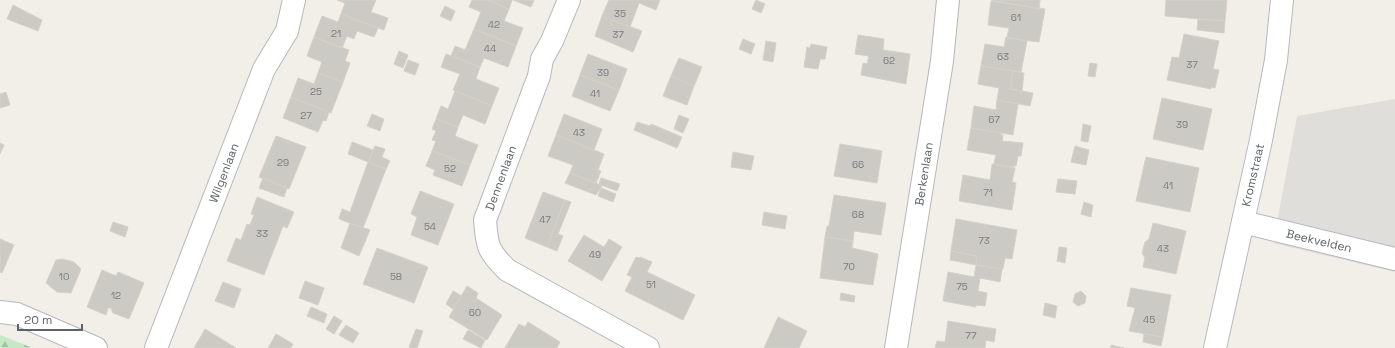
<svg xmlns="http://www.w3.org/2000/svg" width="1395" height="348" viewBox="0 0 1395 348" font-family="'Space Grotesk',sans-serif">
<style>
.industrial{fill:#e0deda}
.forest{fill:url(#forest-firs)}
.building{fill:#cccac5;stroke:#d6d1c6}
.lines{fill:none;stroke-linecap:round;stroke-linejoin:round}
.minor-casing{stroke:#b5b8bc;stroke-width:24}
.secondary-casing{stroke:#b6babf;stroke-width:24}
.minor{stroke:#fff;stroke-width:22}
.secondary{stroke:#fff;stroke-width:22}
.labels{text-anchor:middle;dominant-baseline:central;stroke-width:4;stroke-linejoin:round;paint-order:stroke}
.number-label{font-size:10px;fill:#7a7d7f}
.street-label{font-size:12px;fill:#5f6368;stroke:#fff}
</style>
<defs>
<pattern id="forest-firs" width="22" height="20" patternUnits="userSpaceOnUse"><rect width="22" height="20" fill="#c5e8c5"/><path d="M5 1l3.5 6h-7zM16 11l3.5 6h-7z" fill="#a3c0a4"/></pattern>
</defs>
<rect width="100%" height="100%" fill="#f1efe8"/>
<path class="industrial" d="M1395,99V272L1273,243L1297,116Z"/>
<path class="forest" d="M0,335L33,348H0Z"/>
<path class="building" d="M337,0H376L371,12L388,18L384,30L341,14L345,3Z
M472,0H487L509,9L504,21L523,28L516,46L474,29L481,12L469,7Z
M487,0H512L509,9Z
M513,0H534L531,7Z
M609,0H660L656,10L639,3L630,27L602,16Z
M756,0L765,4L761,13L752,9Z
M991,0H1040L1039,9Z
M1166,0H1227L1225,21L1165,16Z
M991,1L1045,9L1039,42L1007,38L1009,28L988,25Z
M13,5L42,20L38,31L7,19Z
M445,6L455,11L451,21L440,16Z
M341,14L378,28L374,37L357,31L354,39L347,36L342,48L314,37L322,16L338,22Z
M602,16L642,31L633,52L595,36Z
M1198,19L1225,21L1224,33L1197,30Z
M474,29L516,46L508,67L484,58L480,67L451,56L455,46L465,50Z
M1184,34L1219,41L1213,69L1219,70L1215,88L1211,87V89L1167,80L1172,57L1179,58Z
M858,35L884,39L883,50L910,54L906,84L861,75L863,63L867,64L869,56L855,54Z
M314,37L349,50L345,61L350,63L343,82L318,73L322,62L307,56Z
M1006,37L1027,41L1021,72L981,66L985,44L1004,47Z
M743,39L755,44L751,54L739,49Z
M766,41L776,43L773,62L763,60Z
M811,44L827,47L825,59H820L818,69L804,67L807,47L810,48Z
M399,51L408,55L403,68L394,64Z
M446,54L480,67L476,79L499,88L492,106L453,90L460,74L441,67Z
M588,54L627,69L619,90L580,75Z
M679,58L702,67L694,86L671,76Z
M408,60L419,64L415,75L404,71Z
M1090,63L1097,64L1095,77L1088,76Z
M981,66L1013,71L1010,89L1033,93L1030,106L997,100L999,88L978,84Z
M1013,71L1024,73L1022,91L1010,89Z
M318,73L343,82L331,113L291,97L298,78L314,84Z
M580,75L619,90L610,111L572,96Z
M671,76L694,86L687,105L663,96Z
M455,91L492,106L485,124L463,115L458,127L436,119L441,106L448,109Z
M6,92L10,105L0,108V94Z
M291,97L329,112L326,121L323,120L318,132L283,118Z
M1162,98L1212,109L1203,150L1153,139Z
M997,100L1018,104L1013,135L971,128L974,106L996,110Z
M372,114L384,119L380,131L367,126Z
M564,114L602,129L594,150L556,135Z
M679,115L689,119L683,133L674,129Z
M436,119L458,127L455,136L478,145L470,165L432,151L436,141L432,140L436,131L432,129Z
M637,122L650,126L651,124L682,137L677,148L634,130Z
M1083,124L1091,126L1088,142L1081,141Z
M971,128L1001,133V135H1003L1002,141L1023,143L1021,156H1018L1016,166H1013V167L994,164L996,155L967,150Z
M556,135L604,154L598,170L601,171L596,183L570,173L573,165L548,156Z
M276,136L306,147L289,189L259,177Z
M352,142L373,150L368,162L348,154Z
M0,143L4,145L0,154Z
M840,144L882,151L877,183L834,176Z
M375,146L385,149L382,157L390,161L386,169L368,162Z
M1075,146L1089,150L1086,165L1071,162Z
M432,151L470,165L462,186L433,175L435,170L426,166Z
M733,152L754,156L751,170L731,167Z
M1146,157L1199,168L1190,212L1136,201Z
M368,162L386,169L363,228L339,219L342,209L350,212Z
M992,164L1015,168L1012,182L1016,183L1012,210L959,201L963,175L990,180Z
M570,173L596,183L602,186L596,195L565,183Z
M263,178L287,188L284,197L259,188Z
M601,178L620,184L617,191L599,184Z
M1058,179L1077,181L1075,194L1056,192Z
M601,188L616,194L613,202L598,196Z
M420,191L454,204L438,245L411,235L417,217L411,214Z
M543,192L565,200L547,247L525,238Z
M834,195L886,203L881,235L854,231L853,241L825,237L827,226H829Z
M257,197L294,212L287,228L283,226L264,275L227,261L236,238L241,240L247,224L250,225L254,215L251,214Z
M565,200L571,202L558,234L563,236L557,251L547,247Z
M1084,202L1093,205L1091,217L1081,214Z
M764,212L787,216L785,229L762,225Z
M956,219L1017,230L1012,259L1005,258L1003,269L976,265L977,256L951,251Z
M113,222L128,227L125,237L110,231Z
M350,223L370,230L359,256L341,248Z
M1153,223L1186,231L1176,274L1143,267L1145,258L1142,253L1145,242L1149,239Z
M584,235L604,247L609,239L622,247L602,281L568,261Z
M825,237L853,241L852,248L878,254L873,285L820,278Z
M0,239L14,245L2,273L0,272Z
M1059,247L1067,248L1065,263L1057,261Z
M377,248L428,267L414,303L363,284Z
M951,251L977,256L976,265L950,260Z
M636,257L639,258L640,257L652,262L647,272L695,295L683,320L625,291L632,277L627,275Z
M62,259L74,262L81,269L71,293L57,292L46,283L56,260Z
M976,265L1002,269L1000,282L980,278L978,291L987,293L985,306L976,305V307L943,301L948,272L974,277Z
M102,270L116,276L118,272L144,283L129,319L113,313L111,308H108L106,315L87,307Z
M305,281L324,288L318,305L299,298Z
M223,282L241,289L234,308L215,301Z
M467,286L478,293L476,298L502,315L487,340L449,317Z
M1131,288L1171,295L1163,337L1129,331L1135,308L1127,306Z
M453,291L462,296L453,309L446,304Z
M1081,291L1086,296L1085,303L1078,306L1073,302L1075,294Z
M841,293L855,296L854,302L840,300Z
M1045,303L1057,306L1055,318L1043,315Z
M311,307L327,314L324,323L307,316Z
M334,316L342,321L334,334L326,329Z
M778,317L807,331L799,348H764Z
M948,321L996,329L994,342L986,340L985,348H935L937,341L945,342Z
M528,322L560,342L557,348H505L519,324L525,327Z
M346,325L359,333L353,343L339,335Z
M205,329L236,348H194Z
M416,329L423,331L417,348H411L409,347Z
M468,330L485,340L481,348L463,339Z
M276,334L293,344L291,348H268Z
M1144,334L1163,337L1161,346L1143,342Z
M1111,345L1124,348H1111Z"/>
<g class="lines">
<defs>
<path id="minor" d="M569,0L552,41L542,59L539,76L485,220C487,247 488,251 507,270L648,348
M1243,222L1395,259
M0,312L17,314L96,348
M156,348L264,69L287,31L294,0
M896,348L942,61L948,0"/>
<path id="secondary" d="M1215,348L1261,140L1276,60L1282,0"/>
</defs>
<use href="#minor" class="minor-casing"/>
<use href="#secondary" class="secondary-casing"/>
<use href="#minor" class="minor"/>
<use href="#secondary" class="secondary"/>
</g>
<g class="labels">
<g class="number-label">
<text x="620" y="13">35</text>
<text x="1016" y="17">61</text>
<text x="494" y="24">42</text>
<text x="336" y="33">21</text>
<text x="618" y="34">37</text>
<text x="490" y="48">44</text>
<text x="1003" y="56">63</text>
<text x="889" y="60">62</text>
<text x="1192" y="64">37</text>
<text x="603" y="72">39</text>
<text x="316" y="91">25</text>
<text x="595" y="93">41</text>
<text x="306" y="115">27</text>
<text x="994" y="119">67</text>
<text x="1182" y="124">39</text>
<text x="579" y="132">43</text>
<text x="283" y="162">29</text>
<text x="858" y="164">66</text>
<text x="450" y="168">52</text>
<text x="1168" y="185">41</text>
<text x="988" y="192">71</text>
<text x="858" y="214">68</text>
<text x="545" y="219">47</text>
<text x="430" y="226">54</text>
<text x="262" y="233">33</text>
<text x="984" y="240">73</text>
<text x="1163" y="248">43</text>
<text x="595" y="254">49</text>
<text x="849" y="266">70</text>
<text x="64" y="276">10</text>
<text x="396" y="276">58</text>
<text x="651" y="284">51</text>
<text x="962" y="286">75</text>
<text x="116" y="295">12</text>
<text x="475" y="312">60</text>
<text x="1149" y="319">45</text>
<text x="971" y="335">77</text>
</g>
<g class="street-label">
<text transform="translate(224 173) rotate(-69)">Wilgenlaan</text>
<text transform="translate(924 174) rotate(-81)">Berkenlaan</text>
<text transform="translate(1253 175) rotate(-77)">Kromstraat</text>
<text transform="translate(501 178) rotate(-70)">Dennenlaan</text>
<text transform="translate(1319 241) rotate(13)">Beekvelden</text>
</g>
</g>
<path d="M18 324v6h64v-6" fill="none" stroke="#5f6368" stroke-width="2"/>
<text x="24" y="324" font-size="12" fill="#5f6368" stroke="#ffffff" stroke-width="3" paint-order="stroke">20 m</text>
</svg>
